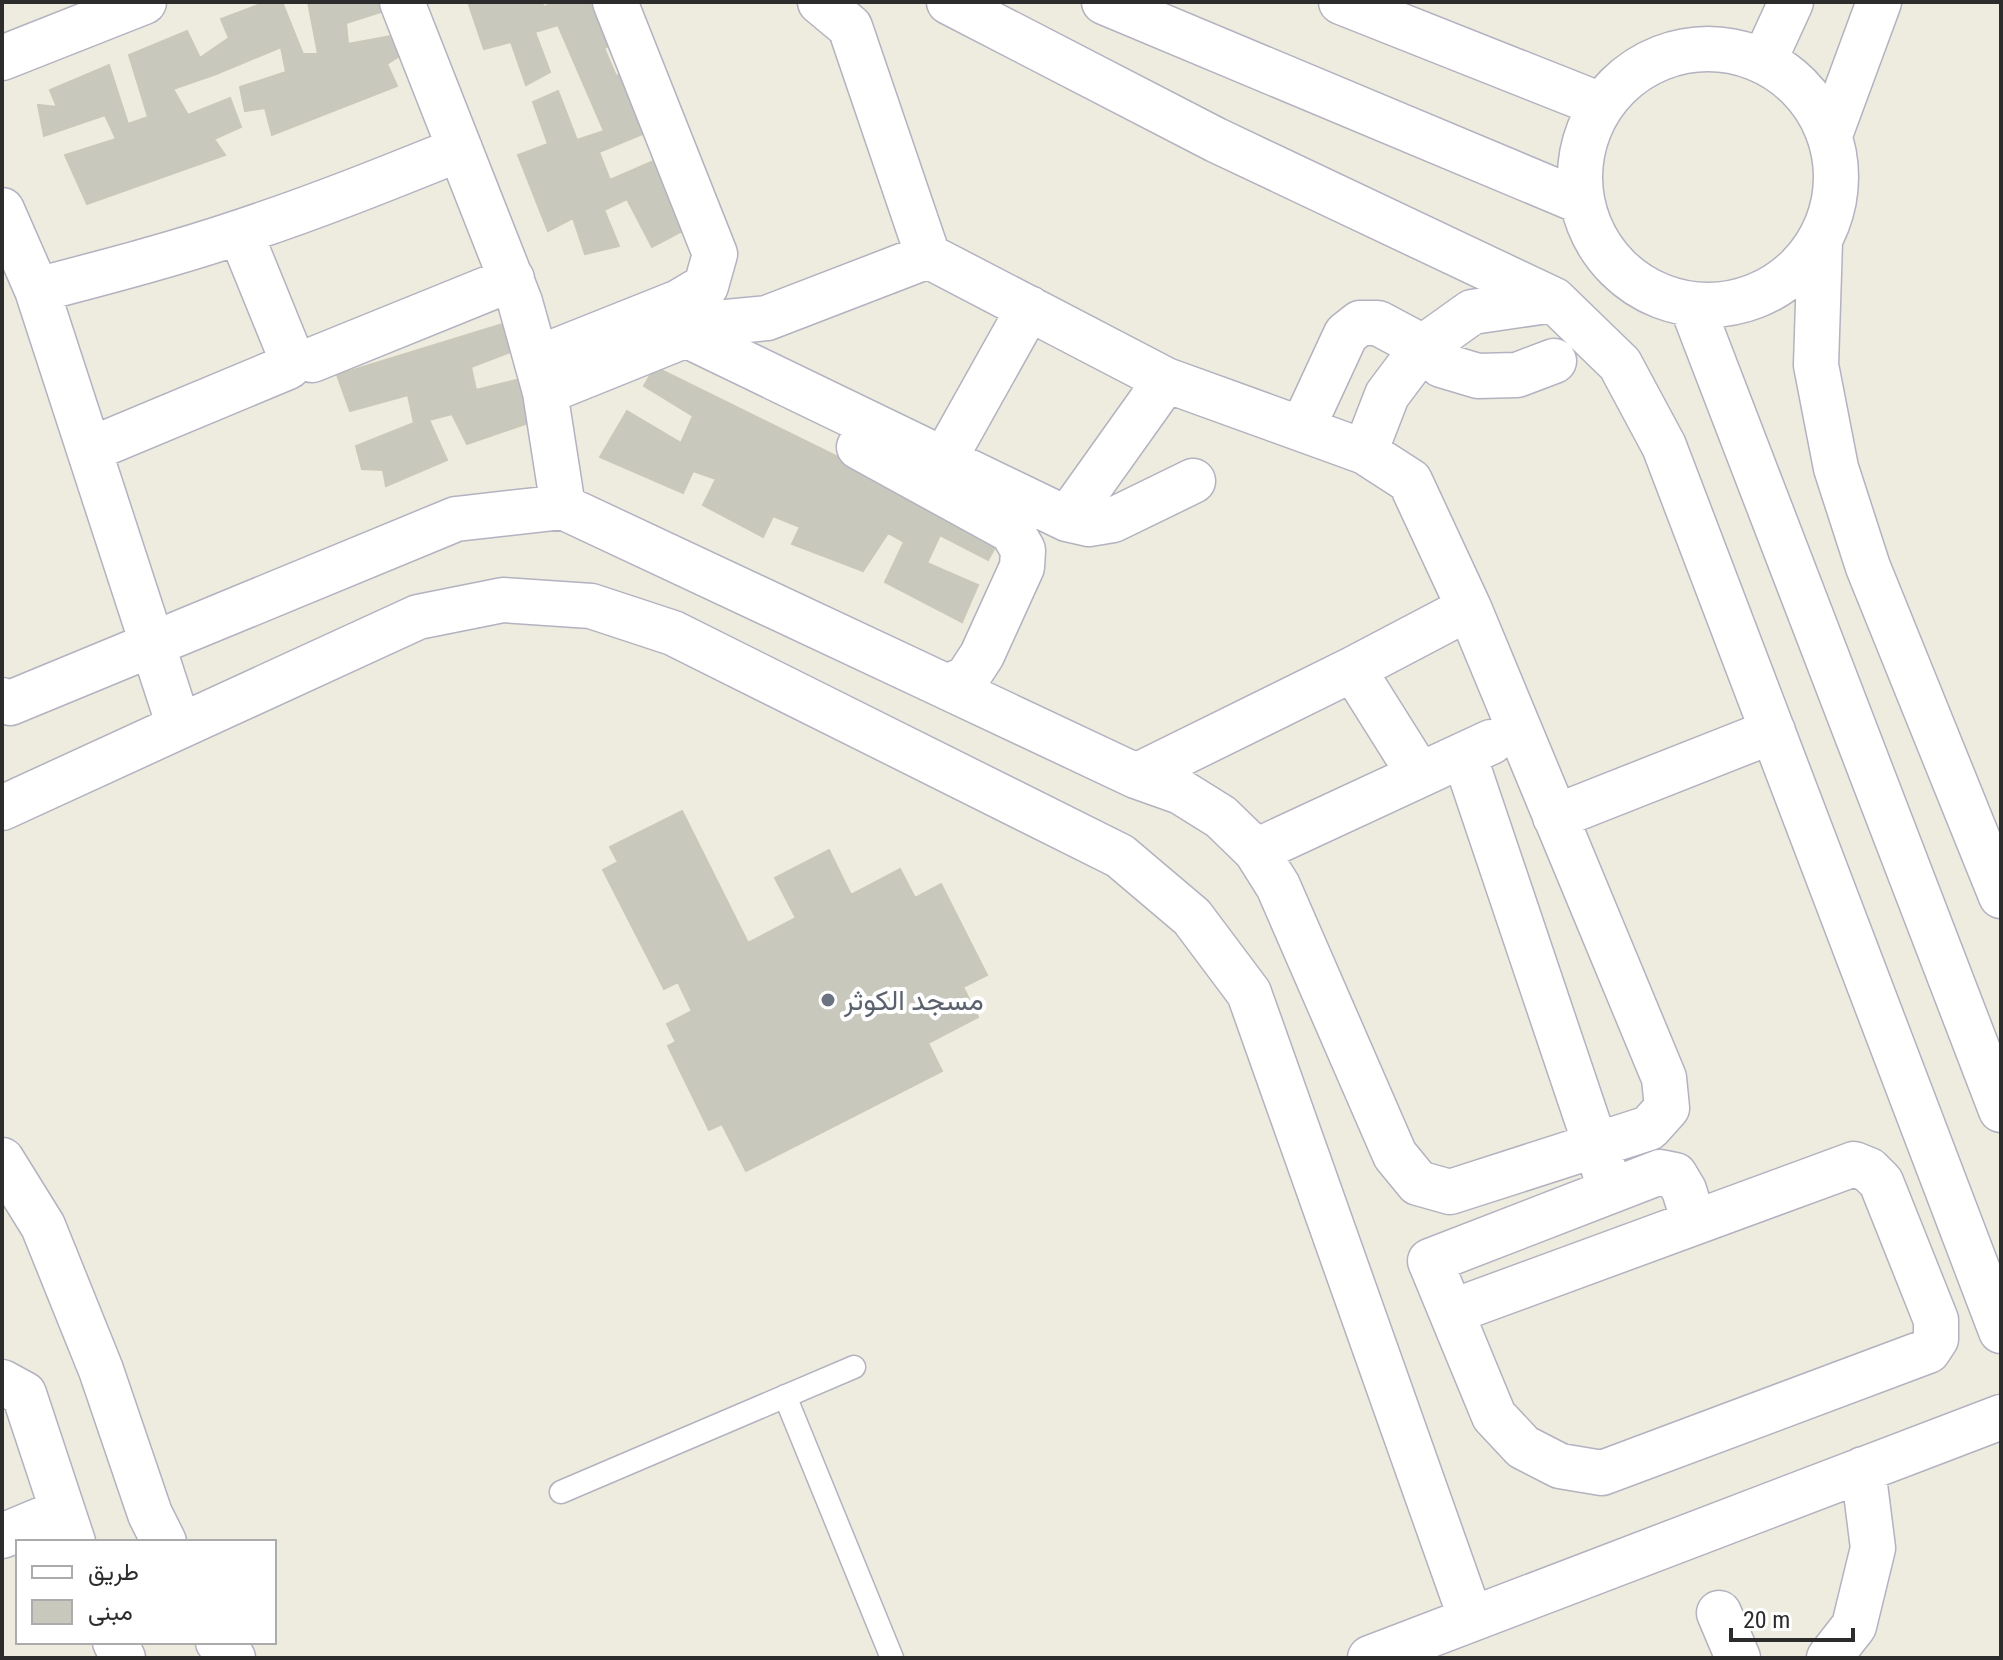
<svg xmlns="http://www.w3.org/2000/svg" width="2003" height="1660" viewBox="0 0 2003 1660" font-family="'Roboto Condensed',Vazirmatn,sans-serif">
<style>
.building{fill:#c9c8bd;stroke:#cac8b8;stroke-width:2}
.lines{fill:none;stroke-linecap:round;stroke-linejoin:round}
.service-casing{stroke:#b3b2c0;stroke-width:25}
.minor-casing{stroke:#b3b2c0;stroke-width:47}
.service{stroke:#fff;stroke-width:22}
.minor{stroke:#fff;stroke-width:44}
.worship-dot{fill:#6b7280;stroke:#fff;stroke-width:3}
.labels{text-anchor:middle;dominant-baseline:central;stroke-width:8;stroke-linejoin:round;paint-order:stroke}
.worship-label{font-size:28px;fill:#5b616d;stroke:#fff;text-anchor:start}
</style>
<rect width="100%" height="100%" fill="#eeebdf"/>
<path class="building" d="M266,2H282L303,54H318L308,2H391L393,8L346,23L348,44L397,35L401,55L387,64L397,86L272,135L265,108L245,111L240,87L286,72L281,47L219,73L213,49L229,38L221,19Z
M468,2H541L544,7L555,2H597L620,42L604,48L616,76L629,71L650,131L599,152L610,180L658,159L686,229L652,247L627,199L604,210L619,246L585,254L573,218L548,231L518,155L548,144L533,102L558,91L577,140L604,131L558,25L535,32L550,72L526,85L511,42L484,49Z
M187,31L200,58L213,49L219,73L173,89L188,115L230,98L241,127L214,139L225,155L87,204L65,155L116,139L105,115L44,136L38,105L57,107L50,90L109,65L128,124L148,117L129,55Z
M506,323L518,349L471,367L476,390L540,374V419L467,444L452,414L429,420L447,460L386,486L383,470L362,469L356,446L414,423L408,395L350,411L337,375Z
M655,367L1001,537L988,560L940,535L927,563L978,585L962,622L885,582L904,542L888,533L863,571L792,544L800,527L773,516L763,537L703,505L716,479L693,471L683,493L600,457L627,411L681,443L693,416L644,386Z
M682,811L748,943L796,918L775,878L829,850L851,895L900,869L915,898L941,884L987,975L963,987L978,1017L928,1043L942,1071L746,1171L722,1124L709,1130L668,1046L676,1042L667,1024L692,1011L678,982L664,989L603,870L618,862L610,847Z"/>
<g class="lines">
<defs>
<path id="service" d="M785,1396L892,1658
M561,1492L854,1367"/>
<path id="minor" d="M402,2L520,302L545,392L563,507
M949,2L1216,140L1554,300L1620,364L1664,446L2001,1331
M1104,2L1582,202
M1341,2L1601,105
M1580 177a128 128 0 1 1 256 0a128 128 0 1 1-256 0Z
M2,58L144,2
M1764,61L1791,2
M1830,135L1879,2
M2,210L37,290L179,726
M1820,242L1816,365L1836,468L1868,567L2001,896
M928,256L1166,380L1365,452L1410,481L1469,608L1353,669L1136,776
M37,290C106,272 175,254 243,231C316,207 388,178 460,149
M1692,306L2001,1110
M686,335L1067,519L1089,524L1113,520L1193,481
M536,359L679,302L706,286L715,254L615,2
M312,360L512,279
M545,392L716,323L767,318L928,256L850,27L820,2
M1302,429L1346,334L1360,323H1378L1423,347L1441,365L1478,376L1517,375L1554,361
M89,450L288,367L290,355L240,232
M1365,452L1387,395L1423,347L1472,312L1554,300
M944,460L1029,308
M1067,519L1166,380
M1353,669L1419,774
M947,687L1136,776L1181,792L1221,817L1256,851L1278,886L1395,1155L1418,1183L1450,1192L1649,1128L1667,1108L1664,1078L1469,608
M2,700L10,703L456,519L563,507L947,687L967,678L982,655L1022,567L1023,550L1012,531L859,447
M1464,755L1605,1173
M2,808L418,617L503,600L591,606L673,633L1120,856L1192,917L1249,993L1471,1619
M1555,817L1773,731
M1256,851L1491,742
M2,1160L43,1226L101,1370L150,1514L164,1542
M1451,1312L1854,1164L1869,1170L1881,1182L1936,1320V1339L1928,1351L1602,1473L1560,1466L1523,1447L1494,1416L1430,1261L1660,1172L1675,1175L1684,1190L1694,1222
M2,1382L24,1394L73,1542
M2,1536L62,1511
M1719,1613L1738,1658
M115,1642L123,1658
M218,1642L233,1658
M1370,1658L2001,1417
M1829,1658L1854,1626L1873,1548L1863,1469"/>
</defs>
<use href="#service" class="service-casing"/>
<use href="#minor" class="minor-casing"/>
<use href="#service" class="service"/>
<use href="#minor" class="minor"/>
</g>
<circle class="worship-dot" cx="828" cy="1000" r="8"/>
<g class="labels">
<g class="worship-label">
<text x="844" y="1000">مسجد الكوثر</text>
</g>
</g>
<rect width="2003" height="1660" fill="none" stroke="#2c2c2c" stroke-width="8"/>
<rect x="16" y="1540" width="260" height="104" fill="#ffffff" stroke="#ababab" stroke-width="2"/>
<rect x="32" y="1566" width="40" height="12" fill="#ffffff" stroke="#ababab" stroke-width="2"/>
<text x="88" y="1580" font-size="24" fill="#2c2c2c">طريق</text>
<rect x="32" y="1600" width="40" height="24" fill="#c9c8bd" stroke="#ababab" stroke-width="2"/>
<text x="88" y="1620" font-size="24" fill="#2c2c2c">مبنى</text>
<path d="M1731 1628v12h122v-12" fill="none" stroke="#2c2c2c" stroke-width="4"/>
<text x="1743" y="1628" font-size="24" fill="#2c2c2c" stroke="#ffffff" stroke-width="6" paint-order="stroke">20 m</text>
</svg>
